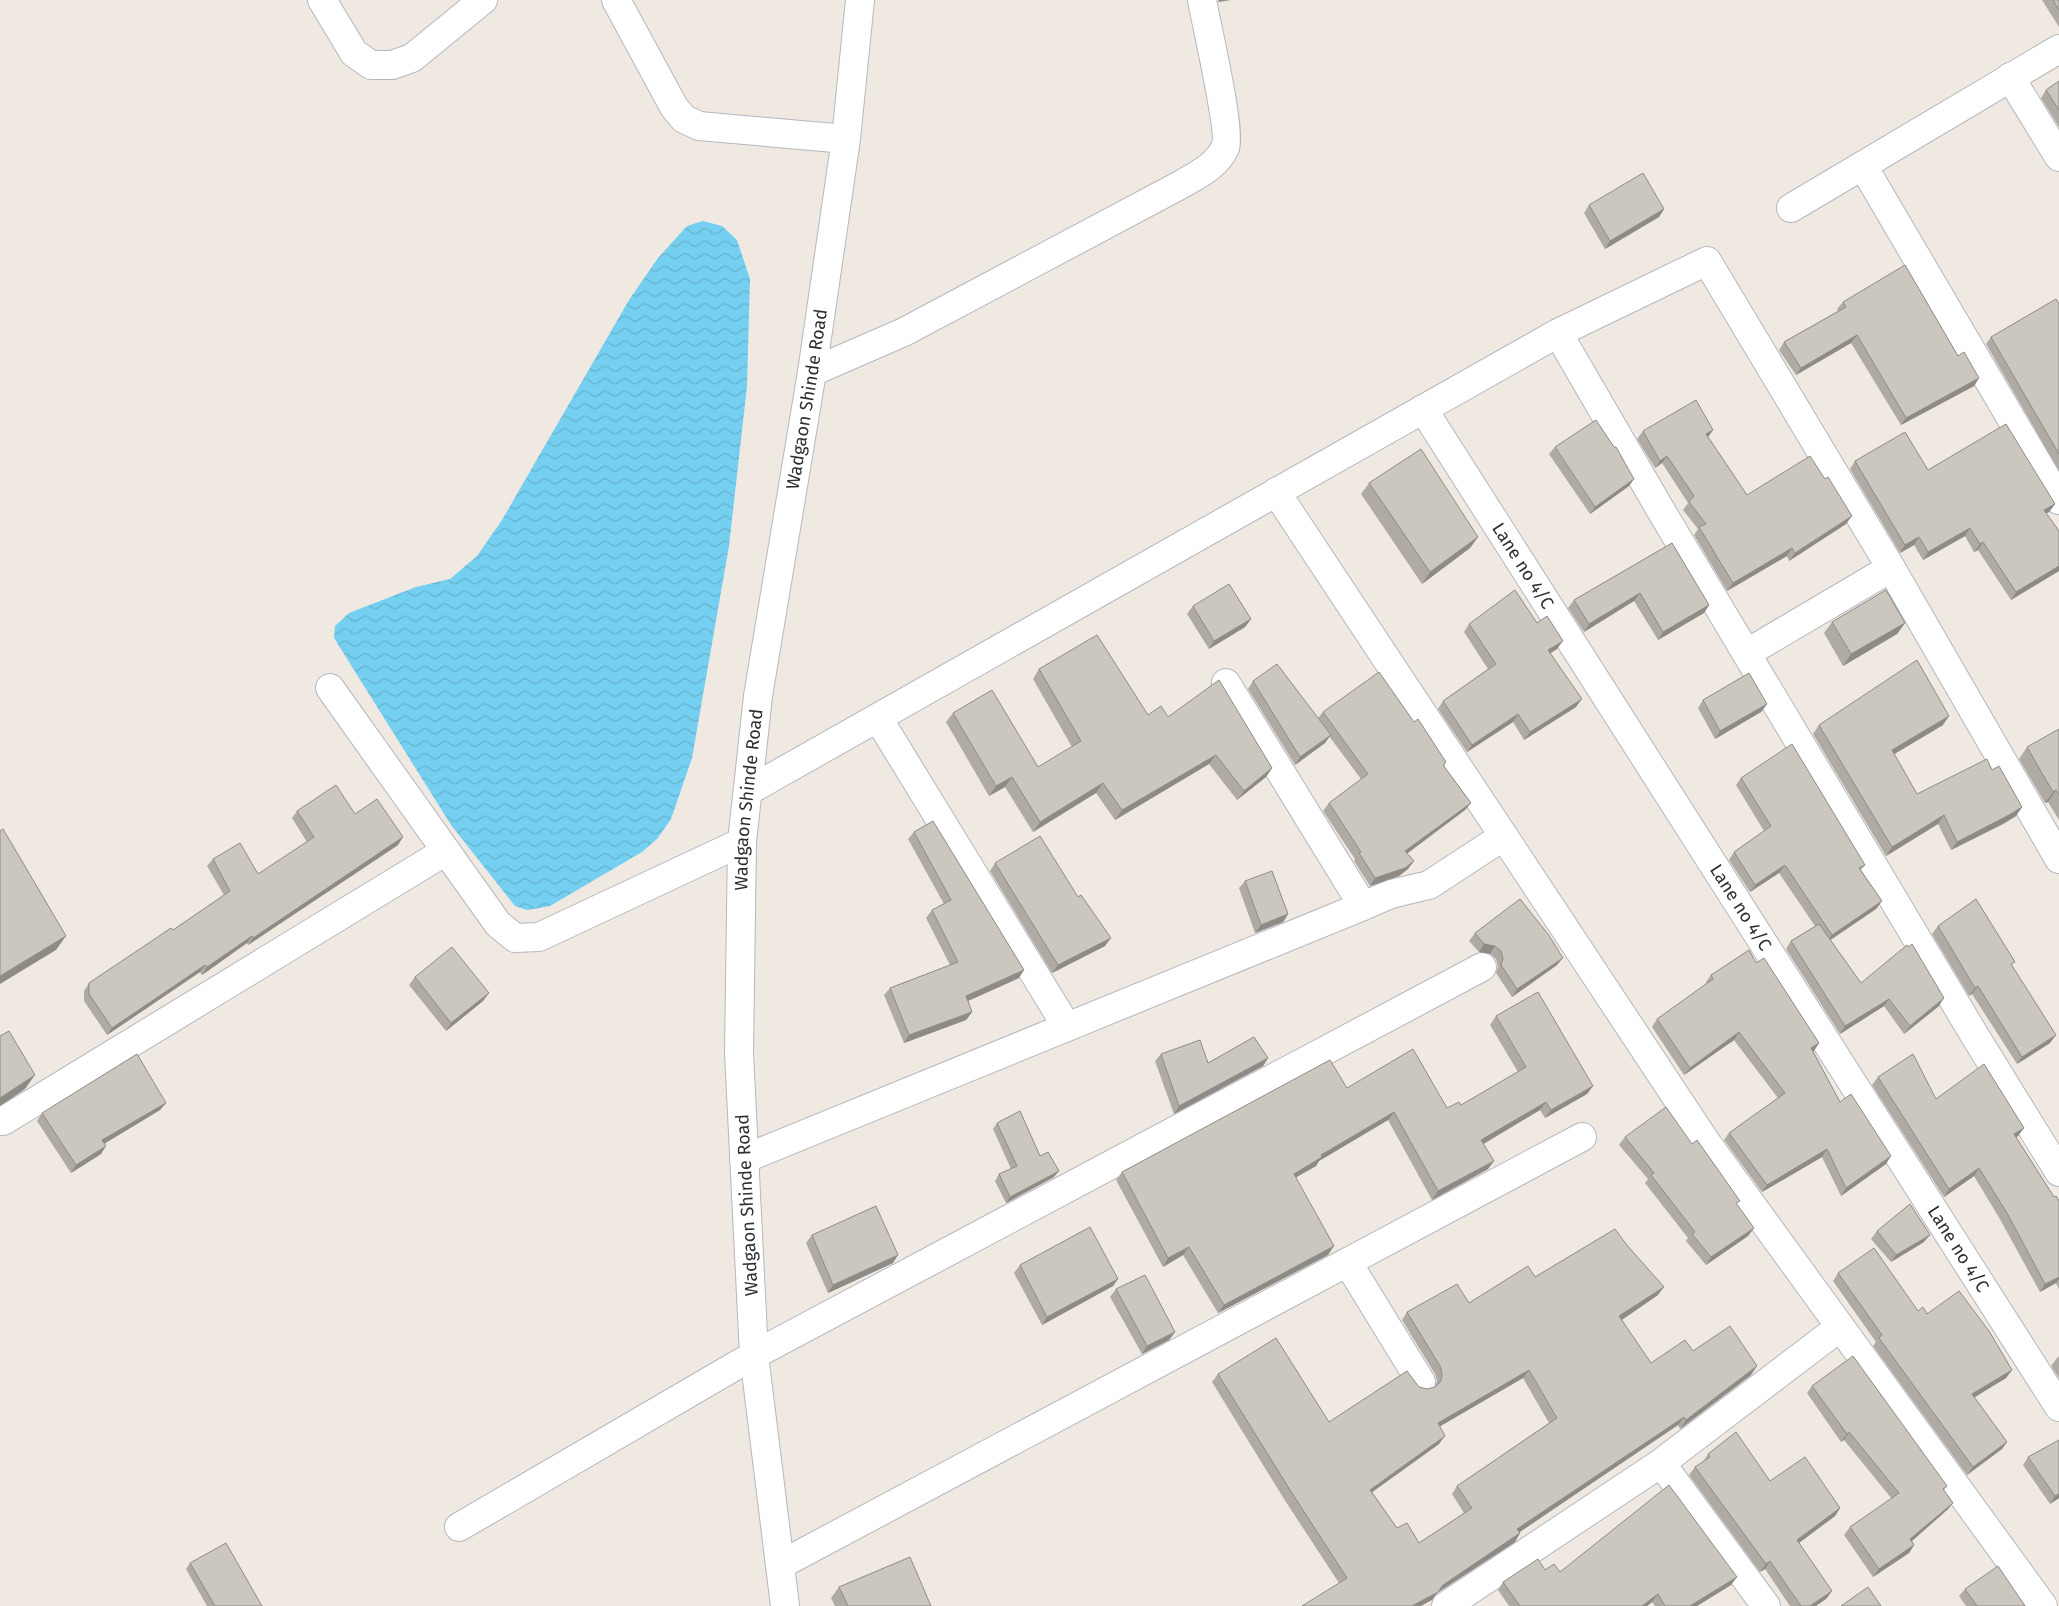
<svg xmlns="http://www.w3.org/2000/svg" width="2059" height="1606" viewBox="0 0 2059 1606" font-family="'Fira Sans',sans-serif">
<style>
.water{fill:url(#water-waves)}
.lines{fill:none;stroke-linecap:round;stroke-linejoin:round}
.minor-casing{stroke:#b4b7c1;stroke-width:30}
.minor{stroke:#fff;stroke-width:28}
.wall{fill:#afaba4;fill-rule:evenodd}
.shaded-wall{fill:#8e8b86}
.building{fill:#cbc7bf;stroke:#8e8b86;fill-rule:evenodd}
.labels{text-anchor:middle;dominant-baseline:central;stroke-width:4;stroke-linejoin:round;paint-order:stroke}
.street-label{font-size:18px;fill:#2e2e2e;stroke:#fff}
</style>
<defs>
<pattern id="water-waves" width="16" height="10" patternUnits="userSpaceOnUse" patternTransform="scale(1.25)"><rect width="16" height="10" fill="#75cff0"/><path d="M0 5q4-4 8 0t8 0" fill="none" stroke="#66b2ce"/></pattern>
</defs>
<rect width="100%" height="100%" fill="#efe9e1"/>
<path class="water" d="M703,221L722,226L737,240L750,279L747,386L729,546L692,758L671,819L657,839L642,852L550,906L527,910L515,906L451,825L334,638L335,626L349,613L416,587L450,579L477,556L502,520L629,300L658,258L687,226Z"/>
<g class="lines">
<defs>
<g id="minor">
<path d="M322,0L354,53L371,65H392L412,58L483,0"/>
<path d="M616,0L674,107L684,119L699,126L846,139"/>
<path d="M2010,77L2059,157"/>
<path d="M1863,166L2059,500"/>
<path d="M1791,208L2059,49"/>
<path d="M1558,333L1663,514L1975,1036L2059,1172"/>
<path d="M812,372L904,332L1182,184C1199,174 1216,166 1225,148C1232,133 1206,23 1202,0"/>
<path id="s1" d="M1423,409L2059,1407"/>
<path d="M1276,492L1706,1142L2043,1606"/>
<path d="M1747,653L1891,568"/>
<path d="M1226,683L1363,906"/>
<path d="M330,688L498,924L515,938L539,937L742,842"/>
<path d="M878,718L1067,1027"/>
<path d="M748,791L1558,333L1707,261L1891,568L2059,859"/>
<path d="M3,1121L446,851"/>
<path d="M744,1159L1363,906L1391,894L1429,885L1504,836"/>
<path d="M1348,1263L1421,1382"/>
<path d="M1661,1463L1766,1606"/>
<path d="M459,1527L754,1355L1482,967"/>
<path d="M780,1565L1582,1137"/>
<path id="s2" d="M785,1606L754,1355L739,1053L742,842L758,696L812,372L846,139L860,0"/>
<path d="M1446,1606L1661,1463L1840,1327"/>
</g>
</defs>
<use href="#minor" class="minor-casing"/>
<use href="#minor" class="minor"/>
</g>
<path class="wall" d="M2042,0H2059V27Z
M2059,81V127L2041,98L2046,90Z
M1589,205L1664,209L1659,217L1605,249L1584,213Z
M1843,302L1958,356L1979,378L1974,386L1901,425L1851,343L1796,375L1779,350L1784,342L1838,311L1837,309Z
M2059,304V471L1986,344L1991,337Z
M1713,430L1708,437L1747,495L1846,524L1789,561L1787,556L1727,591L1694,535L1698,529L1683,510L1688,503L1662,463L1655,468L1637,439L1643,431Z
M1555,447L1634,479L1629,486L1590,514L1549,454Z
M1855,461L1928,470L2055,504L2049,512L2046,513L2059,531V571L2011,600L1978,550L1974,552L1965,536L1923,560L1914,545L1900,553L1850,469Z
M1369,483L1478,537L1470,548L1422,584L1361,494Z
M1672,543L1709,605L1704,613L1658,640L1634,601L1584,632L1568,608L1574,600Z
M1193,606L1251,619L1245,627L1209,649L1187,614Z
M1832,622L1905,623L1897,634L1843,666L1824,633Z
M1537,623L1557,649L1550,653L1576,707L1524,740L1513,722L1467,752L1438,709L1443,701L1488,669L1464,632L1469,624Z
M1039,669L1148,715L1168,717L1272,768L1266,777L1237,800L1209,764L1115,820L1096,793L1033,832L1005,787L989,796L946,722L953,713L1038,767L1072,747L1033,679Z
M1253,681L1318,718L1323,712L1414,722L1446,762L1444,766L1471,803L1465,810L1407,853L1408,869L1399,876L1370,886L1354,861L1355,859L1323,811L1329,803L1361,779L1329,736L1325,743L1295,765L1248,689Z
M1703,700L1767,704L1761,712L1715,739L1698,708Z
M1819,725H1943L1894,754L1917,794L1992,770L2022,807L2016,816L2003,824L1951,850L1938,824L1886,856L1813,734Z
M2059,729V820L2048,802L2045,803L2019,759L2027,747Z
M1741,778L1865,865L1861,870L1882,901L1876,909L1830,940L1861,983L1939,1006L1904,1034L1884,1006L1840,1034L1786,949L1791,941L1815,926L1779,873L1750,892L1729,860L1734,852L1764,831L1736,785Z
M297,811L355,814L398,845L248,945L247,943L202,975L200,972L107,1035L84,1001V991L89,983L173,930L224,895L207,866L213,859L258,874L307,842L292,818Z
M914,832L1019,978L968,1001L972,1012L966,1020L904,1043L884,995L890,988L950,965L926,918L932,910L944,904L908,839Z
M995,863L1078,897L1105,946L1052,973L990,871Z
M1245,881L1288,914L1283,922L1255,933L1239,888Z
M1938,926L2012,966L2050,1043L2017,1064L1972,994L1969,996L1932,934Z
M1475,933L1557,965L1512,997L1496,973L1498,967L1496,959L1490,954L1479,952L1469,941Z
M1756,963L1819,1043L1813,1051L1840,1102L1886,1164L1841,1196L1822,1157L1762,1192L1724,1140L1729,1133L1778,1098L1734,1040L1684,1075L1652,1027L1657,1019L1707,984L1706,982L1711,975Z
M415,977L483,1001L446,1031L409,985Z
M1496,1016L1593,1086L1587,1094L1545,1118L1540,1110L1484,1144L1488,1169L1432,1200L1388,1120L1319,1161L1316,1166L1296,1177L1328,1255L1218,1313L1183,1255L1163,1267L1116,1180L1122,1172L1347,1088L1447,1108L1461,1105L1518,1072L1490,1025Z
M1161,1054L1208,1063L1268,1058L1263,1066L1174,1114L1155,1061Z
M1878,1077L1936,1099L2018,1136L2016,1137L2054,1197L2059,1201V1289L2056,1283L2040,1292L2001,1221L1974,1176L1944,1197L1872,1085Z
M166,1103L160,1110L104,1144L101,1154L71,1173L37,1121L42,1113Z
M997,1123L1040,1156L1054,1177L1006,1203L995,1181L999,1174L1011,1169L993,1129Z
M1625,1137L1692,1144L1754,1228L1748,1236L1706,1265L1686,1241L1688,1238L1645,1183L1648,1179L1619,1145Z
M1877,1231L1924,1242L1891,1262L1871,1239Z
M812,1235L893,1263L828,1293L806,1243Z
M1020,1265L1113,1286L1042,1325L1014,1273Z
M1838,1273L1918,1311L1927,1314L2012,1370L2006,1378L1974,1397L2007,1442L2002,1449L1967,1475L1873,1346L1876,1342L1833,1281Z
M1535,1277L1658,1295L1622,1320L1651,1363L1693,1351L1751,1375L1680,1429L1678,1425L1520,1532V1533L1515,1542L1437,1593L1432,1600L1339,1583L1284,1499L1212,1382L1218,1374L1329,1422L1419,1387L1427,1389L1435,1387L1437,1381L1435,1374L1402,1320L1407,1312L1469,1303ZM1523,1378L1549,1423L1457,1486L1452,1494L1464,1513L1419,1543L1397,1528L1372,1492L1439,1444L1440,1426Z
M1116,1289L1175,1332L1169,1340L1142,1354L1110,1297Z
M2059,1356V1378L2051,1366L2057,1358Z
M1812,1386L1947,1486L1944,1490L1953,1503L1947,1510L1912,1541L1914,1545L1909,1553L1873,1577L1844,1535L1850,1527L1892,1499L1844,1440L1841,1442L1807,1393Z
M2059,1440V1498L2050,1504L2023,1465L2028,1457Z
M1708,1454L1770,1481L1840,1508L1835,1516L1799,1543L1827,1598L1816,1606H1790L1765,1569L1760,1572L1689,1475L1695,1467L1703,1462Z
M190,1563L262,1606H207L186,1569Z
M1545,1570L1560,1572L1731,1585L1697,1606H1655L1652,1602L1647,1606H1509L1498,1590L1503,1582Z
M839,1587L931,1606H835L831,1598Z
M1965,1589L2025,1606H1966L1959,1596Z"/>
<path class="shaded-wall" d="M1219,0H1231L1218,2Z
M1664,209L1659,217L1605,249L1610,241Z
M1857,335L1851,343L1796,375L1801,368Z
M1979,378L1974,386L1901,425L1906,418Z
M1713,430L1708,437L1706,434Z
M1667,456L1662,463L1655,468L1660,461Z
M1634,479L1629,486L1590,514L1595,507Z
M2055,504L2049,512L2038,518L2044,510Z
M1852,516L1846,524L1789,561L1795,553Z
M1970,528L1965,536L1923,560L1928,552Z
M1478,537L1470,548L1422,584L1430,572Z
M1919,537L1914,545L1900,553L1905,545Z
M1983,542L1978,550L1974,552L1980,544Z
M1792,548L1787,556L1727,591L1733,583Z
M2059,566V571L2011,600L2016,592Z
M1640,593L1634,601L1584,632L1589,624Z
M1709,605L1704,613L1658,640L1663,632Z
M1251,619L1245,627L1209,649L1214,641Z
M1905,623L1897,634L1843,666L1851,654Z
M1563,641L1557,649L1543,658L1548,650Z
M1582,699L1576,707L1524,740L1530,732Z
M1767,704L1761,712L1715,739L1720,731Z
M1518,714L1513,722L1467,752L1472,745Z
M1949,716L1943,725L1886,759L1892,750Z
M1331,735L1325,743L1295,765L1300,757Z
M1216,755L1209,764L1115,820L1122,810Z
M1272,768L1266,777L1237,800L1244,791Z
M1012,777L1005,787L989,796L996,786Z
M1103,783L1096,793L1033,832L1040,822Z
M2056,790L2048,802L2045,803L2053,792Z
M1471,803L1465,810L1400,859L1405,851Z
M2022,807L2016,816L2003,824L1951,850L1957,842Z
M1944,815L1938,824L1886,856L1892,847Z
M403,837L398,845L248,945L253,938Z
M1414,861L1408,869L1399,876L1370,886L1375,878Z
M1785,865L1779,873L1750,892L1755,885Z
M1882,901L1876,909L1826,943L1832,935Z
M1288,914L1283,922L1255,933L1261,925Z
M66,936L56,950L0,984V976Z
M252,936L247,943L202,975L207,967Z
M1111,938L1105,946L1052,973L1058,965Z
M1484,944L1495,946L1490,954L1479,952Z
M1563,958L1557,965L1512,997L1517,989Z
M205,965L200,972L107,1035L112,1028Z
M1024,970L1019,978L961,1004L966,996Z
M1978,986L1972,994L1969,996L1975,988Z
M489,993L483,1001L446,1031L451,1023Z
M1944,998L1939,1006L1904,1034L1910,1026Z
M1889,999L1884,1006L1840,1034L1845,1026Z
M972,1012L966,1020L904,1043L909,1035Z
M1739,1032L1734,1040L1684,1075L1690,1068Z
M2056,1035L2050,1043L2017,1064L2022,1057Z
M1819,1043L1814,1051L1806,1056L1811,1048Z
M1268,1058L1263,1066L1174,1114L1179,1106Z
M35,1075L25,1089L0,1106V1098Z
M1593,1086L1587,1094L1545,1118L1551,1110Z
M1546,1102L1540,1110L1476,1148L1481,1140Z
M166,1103L160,1110L97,1148L102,1140Z
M1394,1112L1388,1120L1319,1161L1316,1166L1288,1182L1294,1174L1321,1155Z
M2024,1128L2018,1136L2009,1142L2014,1134Z
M106,1146L101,1154L71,1173L76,1165Z
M1827,1149L1822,1157L1762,1192L1767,1185Z
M1891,1156L1886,1164L1841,1196L1846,1188Z
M1494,1161L1488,1169L1432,1200L1438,1191Z
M1979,1168L1974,1176L1944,1197L1949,1189Z
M1059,1171L1054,1177L1006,1203L1010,1197Z
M1754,1228L1748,1236L1706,1265L1711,1257Z
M1930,1235L1924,1242L1891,1262L1896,1255Z
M1334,1246L1328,1255L1218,1313L1224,1305Z
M1189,1247L1183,1255L1163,1267L1168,1258Z
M898,1255L893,1263L828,1293L833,1285Z
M2059,1277V1279L2056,1283L2040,1292L2045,1284Z
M1118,1279L1113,1286L1042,1325L1047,1317Z
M1664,1287L1658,1295L1614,1325L1619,1316Z
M1175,1332L1169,1340L1142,1354L1147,1346Z
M1757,1366L1751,1375L1680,1429L1686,1420Z
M1529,1370L1523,1378L1432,1431L1438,1423Z
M2012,1370L2006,1378L1967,1402L1972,1394Z
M1684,1417L1678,1425L1512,1537L1517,1529Z
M1849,1432L1844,1440L1841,1442L1847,1434Z
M1445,1436L1439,1444L1364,1498L1370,1490Z
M2007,1442L2002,1449L1967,1475L1973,1467Z
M2059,1494V1498L2050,1504L2055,1496Z
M1953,1503L1947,1510L1905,1547L1910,1539Z
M1840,1508L1835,1516L1792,1548L1797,1540Z
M1520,1533L1515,1542L1437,1593L1432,1600L1421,1606H1412Z
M1914,1545L1909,1553L1873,1577L1879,1569Z
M1770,1561L1765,1569L1760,1572L1766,1564Z
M1737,1577L1731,1585L1697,1606H1690Z
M1832,1591L1827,1598L1816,1606H1810Z
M1658,1594L1652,1602L1647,1606H1642Z"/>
<path class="building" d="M2053,0H2059V10Z
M2059,81V110L2046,90Z
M1643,173L1664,209L1610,241L1589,205Z
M1905,265L1958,356L1964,352L1979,378L1906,418L1857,335L1801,368L1784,342L1846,307L1843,302Z
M2056,299L2059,304V454L1991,337Z
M1696,400L1713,430L1706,434L1747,495L1810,456L1825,479L1828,477L1852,516L1795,553L1792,548L1733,583L1699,527L1706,524L1689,502L1694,496L1667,456L1660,461L1643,431Z
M1596,420L1614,447H1616L1634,479L1595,507L1555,447Z
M2006,424L2055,504L2044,510L2059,531V566L2016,592L1983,542L1980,544L1970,528L1928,552L1919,537L1905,545L1855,461L1905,432L1928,470Z
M1421,449L1478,537L1430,572L1369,483Z
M1672,543L1709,605L1663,632L1640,593L1589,624L1574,600Z
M1229,584L1251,619L1214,641L1193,606Z
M1515,590L1537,623L1547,616L1563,641L1548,650L1582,699L1530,732L1518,714L1472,745L1443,701L1496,664L1469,624Z
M1886,590L1905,623L1851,654L1832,622Z
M1097,635L1148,715L1161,706L1168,717L1219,680L1272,768L1244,791L1216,755L1122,810L1103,783L1040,822L1012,777L996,786L953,713L992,690L1038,767L1081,741L1039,669Z
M1917,660L1949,716L1892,750L1917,794L1987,759L1992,770L1999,766L2022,807L2009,815L1957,842L1944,815L1892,847L1819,725Z
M1277,664L1331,735L1300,757L1253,681Z
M1379,672L1414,722L1418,719L1446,762L1443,765L1471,803L1405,851L1414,861L1405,868L1375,878L1359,853L1361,852L1329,803L1368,774L1323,712Z
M1749,673L1767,704L1720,731L1703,700Z
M2059,729V795L2056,790L2053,792L2027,747Z
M1792,744L1865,865L1859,868L1882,901L1832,935L1785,865L1755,885L1734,852L1771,826L1741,778Z
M336,785L355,814L377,799L403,837L253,938L252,936L207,967L205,965L112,1028L89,994V983L171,928L173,930L230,891L213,859L240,843L258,874L314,837L297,811Z
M933,821L1024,970L966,996L972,1012L909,1035L890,988L958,962L932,910L951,900L914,832Z
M3,829L66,936L0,976V831Z
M1040,836L1078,897L1081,895L1111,938L1058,965L995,863Z
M1272,871L1288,914L1261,925L1245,881Z
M1520,899L1548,934L1563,958L1517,989L1501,965L1503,959L1501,951L1495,946L1484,944L1475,933Z
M1976,899L2015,962L2011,964L2056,1035L2022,1057L1978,986L1975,988L1938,926Z
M1819,924L1861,983L1907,945L1908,947L1912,944L1944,998L1910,1026L1889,999L1845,1026L1791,941Z
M452,947L489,993L451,1023L415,977Z
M1749,950L1756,963L1764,958L1819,1043L1811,1048L1840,1102L1851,1094L1891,1156L1846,1188L1827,1149L1767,1185L1729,1133L1785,1093L1739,1032L1690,1068L1657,1019L1713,979L1711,975Z
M1538,992L1593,1086L1551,1110L1546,1102L1481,1140L1494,1161L1438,1191L1394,1112L1321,1155L1322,1157L1294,1174L1334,1246L1224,1305L1189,1247L1168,1258L1122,1172L1330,1060L1347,1088L1413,1049L1447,1108L1459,1102L1461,1105L1526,1067L1496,1016Z
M9,1031L35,1075L0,1098V1036Z
M1254,1037L1268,1058L1179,1106L1161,1054L1200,1040L1208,1063Z
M137,1054L166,1103L102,1140L106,1146L76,1165L42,1113Z
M1913,1054L1936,1099L1984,1064L2024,1128L2014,1134L2054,1197L2056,1196L2059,1201V1277L2045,1284L2007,1213L1979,1168L1949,1189L1878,1077Z
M1666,1107L1692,1144L1697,1140L1740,1201L1736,1203L1754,1228L1711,1257L1692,1234L1695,1232L1651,1175L1654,1173L1625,1137Z
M1020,1111L1040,1156L1048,1152L1059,1171L1010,1197L999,1174L1017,1166L997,1123Z
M1910,1204L1930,1235L1896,1255L1877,1231Z
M876,1206L898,1255L833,1285L812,1235Z
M1090,1227L1118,1279L1047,1317L1020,1265Z
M1615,1229L1626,1244L1664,1287L1619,1316L1651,1363L1685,1340L1693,1351L1730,1326L1757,1366L1686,1420L1684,1417L1517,1529L1520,1533L1443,1585L1438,1592L1412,1606H1302L1347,1578L1290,1490L1218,1374L1276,1338L1329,1422L1407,1371L1419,1387L1427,1389L1435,1387L1441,1381L1442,1373L1440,1366L1407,1312L1457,1284L1469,1303L1528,1266L1535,1277ZM1529,1370L1557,1418L1457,1486L1472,1508L1419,1543L1407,1523L1397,1528L1370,1490L1445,1436L1438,1423Z
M1874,1248L1918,1311L1923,1307L1927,1314L1959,1291L1989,1331L2012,1370L1972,1394L2007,1442L1973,1467L1879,1338L1882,1335L1838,1273Z
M1145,1275L1175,1332L1147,1346L1116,1289Z
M1853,1356L1947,1486L1943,1489L1953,1503L1910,1539L1914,1545L1879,1569L1850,1527L1899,1493L1849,1432L1847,1434L1812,1386Z
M1736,1432L1770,1481L1805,1457L1840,1508L1797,1540L1832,1591L1810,1606H1801L1770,1561L1766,1564L1695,1467L1710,1457L1708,1454Z
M2059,1440V1494L2055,1496L2028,1457Z
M1669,1485L1737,1577L1690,1606H1665L1658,1594L1642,1606H1520L1503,1582L1538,1559L1545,1570L1554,1564L1560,1572Z
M226,1543L262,1606H215L190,1563Z
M910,1557L931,1606H848L839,1587Z
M1998,1566L2025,1606H1977L1965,1589Z
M1868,1587L1881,1606H1841Z"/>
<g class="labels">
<g class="street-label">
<text stroke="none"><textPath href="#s2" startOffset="1214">Wadgaon Shinde Road</textPath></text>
<text stroke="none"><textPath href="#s1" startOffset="186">Lane no 4/C</textPath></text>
<text stroke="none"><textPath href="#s2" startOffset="809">Wadgaon Shinde Road</textPath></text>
<text stroke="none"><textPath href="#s1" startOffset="591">Lane no 4/C</textPath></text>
<text transform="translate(747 1205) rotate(-93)">Wadgaon Shinde Road</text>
<text stroke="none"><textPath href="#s1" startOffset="996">Lane no 4/C</textPath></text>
</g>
</g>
</svg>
